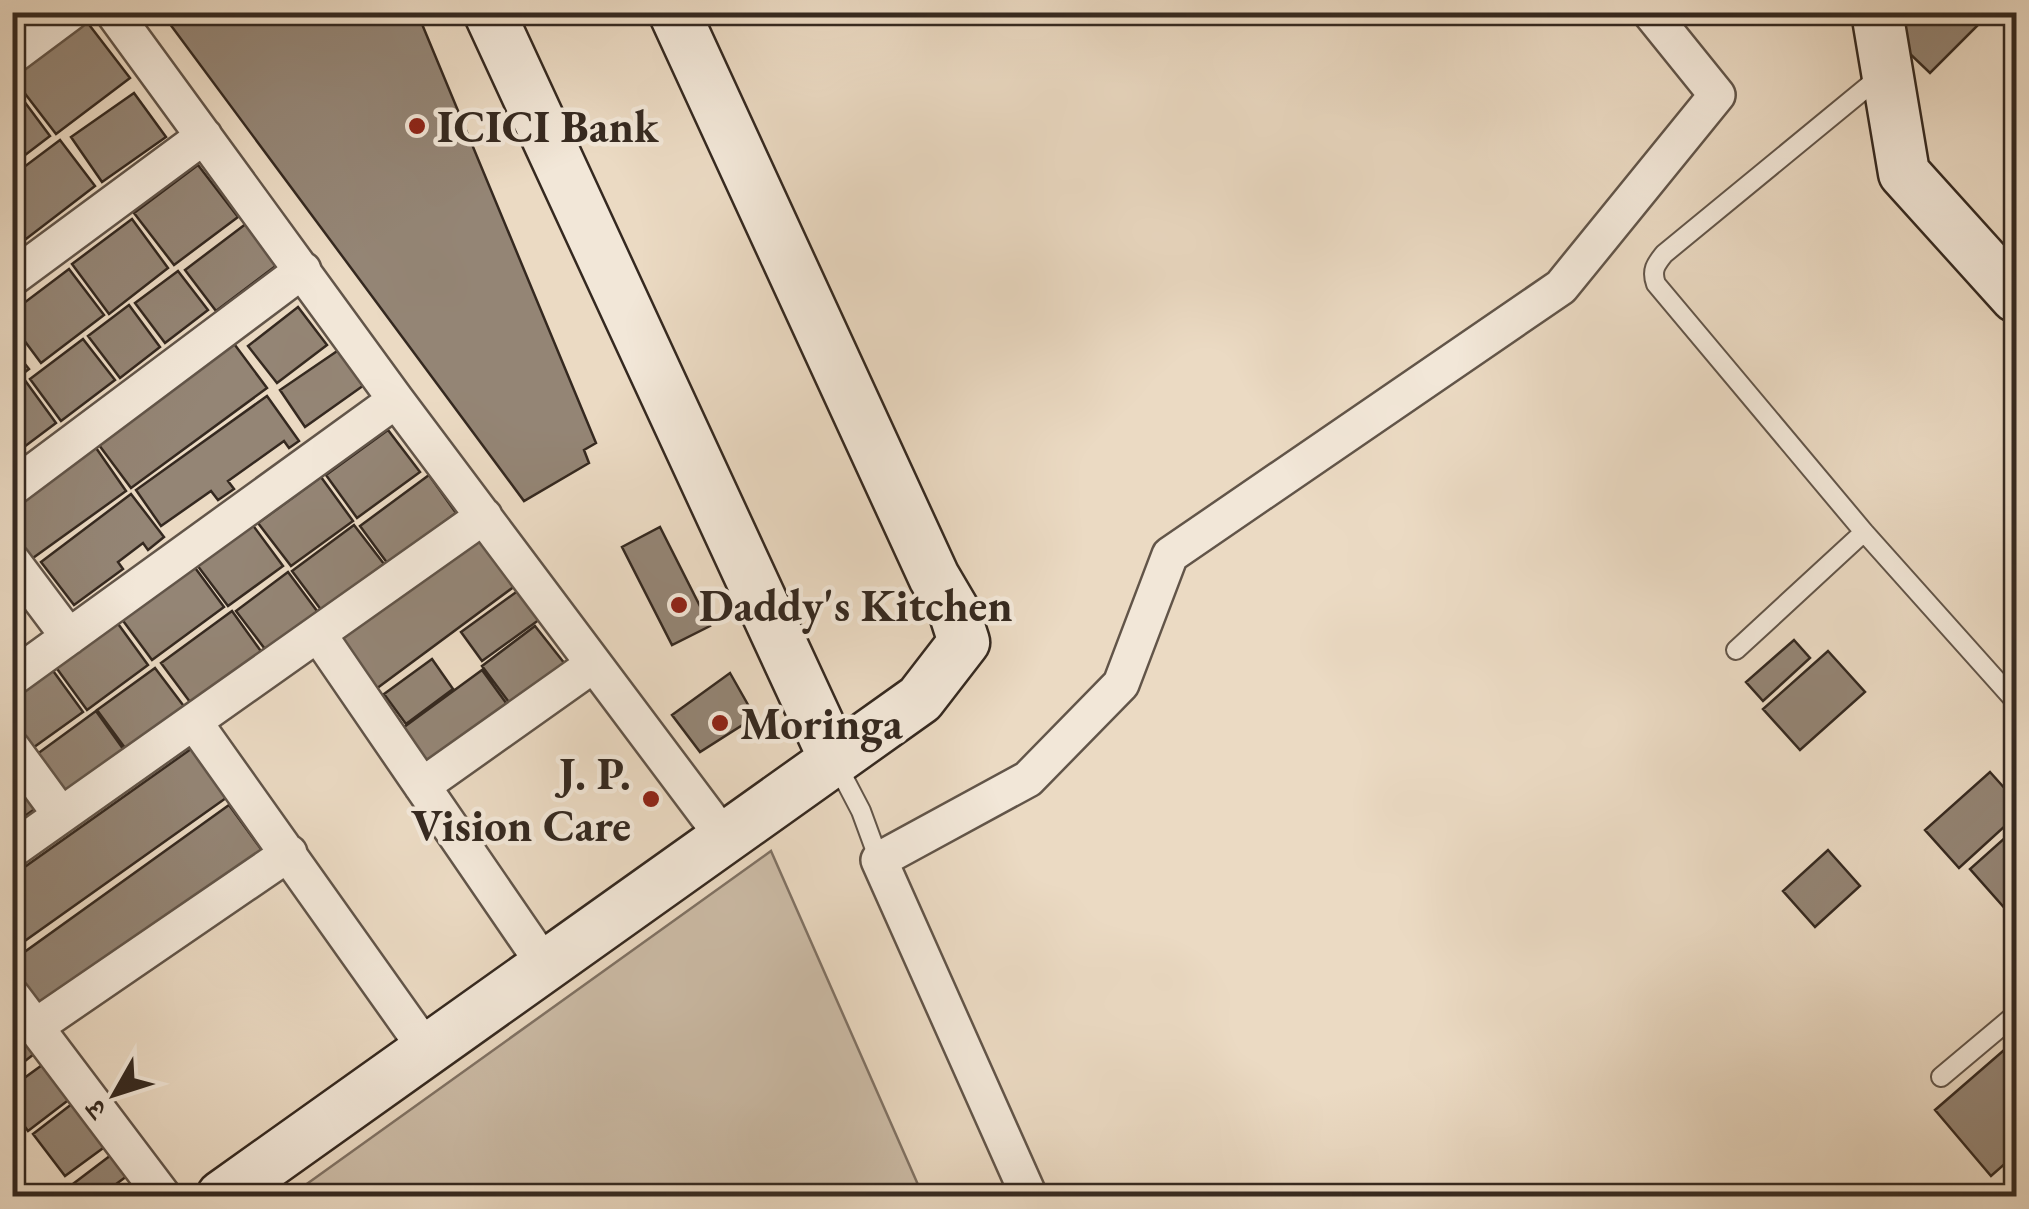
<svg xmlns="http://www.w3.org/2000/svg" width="2029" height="1209" viewBox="0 0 2029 1209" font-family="'EB Garamond','Noto Serif Devanagari',serif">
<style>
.green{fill:#ccbca7;stroke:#807264;stroke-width:2.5}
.building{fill:#948575;stroke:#352920;stroke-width:2.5}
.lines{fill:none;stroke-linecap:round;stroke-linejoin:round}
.lane-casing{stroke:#625549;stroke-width:22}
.street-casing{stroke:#625549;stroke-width:40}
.secondary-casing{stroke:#352920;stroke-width:55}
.lane{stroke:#f2e7d8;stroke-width:18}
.street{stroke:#f2e7d8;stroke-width:35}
.secondary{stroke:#f2e7d8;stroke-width:50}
.poi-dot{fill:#8f2418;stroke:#f2e7d8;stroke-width:4}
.labels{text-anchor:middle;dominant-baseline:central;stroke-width:9;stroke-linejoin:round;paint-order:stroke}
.poi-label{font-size:45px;font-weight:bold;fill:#352920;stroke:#f2e7d8;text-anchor:start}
</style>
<rect width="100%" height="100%" fill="#ebdac3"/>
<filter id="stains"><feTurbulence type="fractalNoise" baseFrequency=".002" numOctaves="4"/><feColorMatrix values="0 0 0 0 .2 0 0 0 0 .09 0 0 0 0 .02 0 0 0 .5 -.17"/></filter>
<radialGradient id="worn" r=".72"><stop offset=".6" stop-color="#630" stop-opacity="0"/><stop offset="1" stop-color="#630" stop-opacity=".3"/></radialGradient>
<path class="green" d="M771,851L923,1196H290Z"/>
<path class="building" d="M12,12H40L23,28Z
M161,12H417L596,443L584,450L589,463L524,501Z
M1902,12H1965L1978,25L1930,73L1885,30Z
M87,22L130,78L56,134L13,78Z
M12,85L50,136L12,165Z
M134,93L166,137L102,182L71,137Z
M60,140L95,186L26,239L12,221V176Z
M198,165L238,217L174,265L134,213Z
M132,219L168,268L109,314L72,264Z
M247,223L277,265L216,311L185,270Z
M69,269L104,315L41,363L12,324V312Z
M178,271L208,310L165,343L135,303Z
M129,305L160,347L120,378L88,336Z
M298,307L327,345L277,383L248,346Z
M83,339L115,380L61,421L30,379Z
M232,341L267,388L131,488L96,441Z
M349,343L374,378L305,427L280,390Z
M12,348L29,369L12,382Z
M24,379L56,423L12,456V388Z
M267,396L299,441L289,448L284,441L228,481L234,489L218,500L211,491L161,526L136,490Z
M388,430L420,472L357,518L326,475Z
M94,445L126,491L26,563L12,544V504Z
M429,475L456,513L388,564L360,526Z
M321,477L353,521L291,566L258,523Z
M131,494L164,537L148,550L143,543L118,562L123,569L74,605L41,562Z
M249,520L283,566L228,606L194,561Z
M354,525L384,564L322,611L292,571Z
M660,527L710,626L672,645L622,547Z
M487,532L523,580L376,689L340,640Z
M193,565L224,607L152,660L121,618Z
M288,572L320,615L268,653L236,611Z
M526,585L547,614L482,661L461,632Z
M232,611L263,654L193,706L161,663Z
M116,621L148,665L87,710L55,666Z
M535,626L565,664L511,705L482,666Z
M1794,640L1810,658L1763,701L1746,682Z
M1828,651L1865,692L1800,750L1763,709Z
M432,659L453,689L406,724L384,694Z
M51,668L83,712L23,755L12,741V696Z
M155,668L186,709L128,752L97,710Z
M482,670L509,707L427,767L400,730Z
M730,673L755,717L700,752L672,715Z
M96,711L126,753L59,801L29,760Z
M198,744L233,793L12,950V876Z
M12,771L39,806L12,825Z
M1990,772L2016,801V816L1959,868L1925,830Z
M229,805L264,853L36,1017L12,985V961Z
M2016,828V921L1970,869Z
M1828,850L1860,886L1815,927L1783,891Z
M21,1028L38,1051L12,1071V1034Z
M2011,1044L2016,1050V1154L1991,1176L1935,1110Z
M49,1060L75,1095L28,1131L12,1109V1087Z
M77,1100L110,1143L65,1176L33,1134Z
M115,1152L131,1173L100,1196H70L65,1190Z"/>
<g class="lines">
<defs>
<path id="lane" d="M1883,74L1664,254C1656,264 1651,270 1656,284L1864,532L2016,702
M1736,650L1864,532
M837,765L861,811L879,860
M1941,1077L2016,1014"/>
<path id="street" d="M113,12L396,400L714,824
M12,56L71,12
M12,278L204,136
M12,488L303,270
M12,561L69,637
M318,634L536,952
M12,678L396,400
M194,722L417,1036
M12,748L61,815
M422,786L594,664
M12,850L484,516
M12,996L163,1196
M35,1027L289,853
M1029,1196L879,860L1028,779L1121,684L1170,555L1561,287L1717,95L1650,12"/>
<path id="secondary" d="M489,12L835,760
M1877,12L1904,173L2016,297
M222,1196L920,699L964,642L954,611L934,577L674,12"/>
</defs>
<use href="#lane" class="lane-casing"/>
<use href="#street" class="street-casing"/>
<use href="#secondary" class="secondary-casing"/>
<use href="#lane" class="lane"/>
<use href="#street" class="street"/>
<use href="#secondary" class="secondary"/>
</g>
<g class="poi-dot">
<circle cx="417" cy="126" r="10"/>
<circle cx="679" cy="605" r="10"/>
<circle cx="720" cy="723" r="10"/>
<circle cx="651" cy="799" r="10"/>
</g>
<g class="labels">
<g class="poi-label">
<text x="437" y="126">ICICI Bank</text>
<text x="699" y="605">Daddy's Kitchen</text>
<text x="740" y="723">Moringa</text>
<text x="631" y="773" text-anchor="end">J. P.<tspan x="631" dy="52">Vision Care</tspan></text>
</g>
</g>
<rect width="2029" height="1209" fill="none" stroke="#ebdac3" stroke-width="50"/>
<rect x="15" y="15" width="1999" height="1179" fill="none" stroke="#352920" stroke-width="5"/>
<rect x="25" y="25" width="1979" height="1159" fill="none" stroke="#352920" stroke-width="2.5"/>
<g transform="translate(115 1094) rotate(231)" stroke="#f2e7d8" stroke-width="8" paint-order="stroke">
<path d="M0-8L18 38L0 25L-18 38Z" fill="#352920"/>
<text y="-15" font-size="28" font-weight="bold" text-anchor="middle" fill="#352920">उ</text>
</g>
<rect width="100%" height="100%" filter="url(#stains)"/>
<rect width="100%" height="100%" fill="url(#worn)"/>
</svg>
